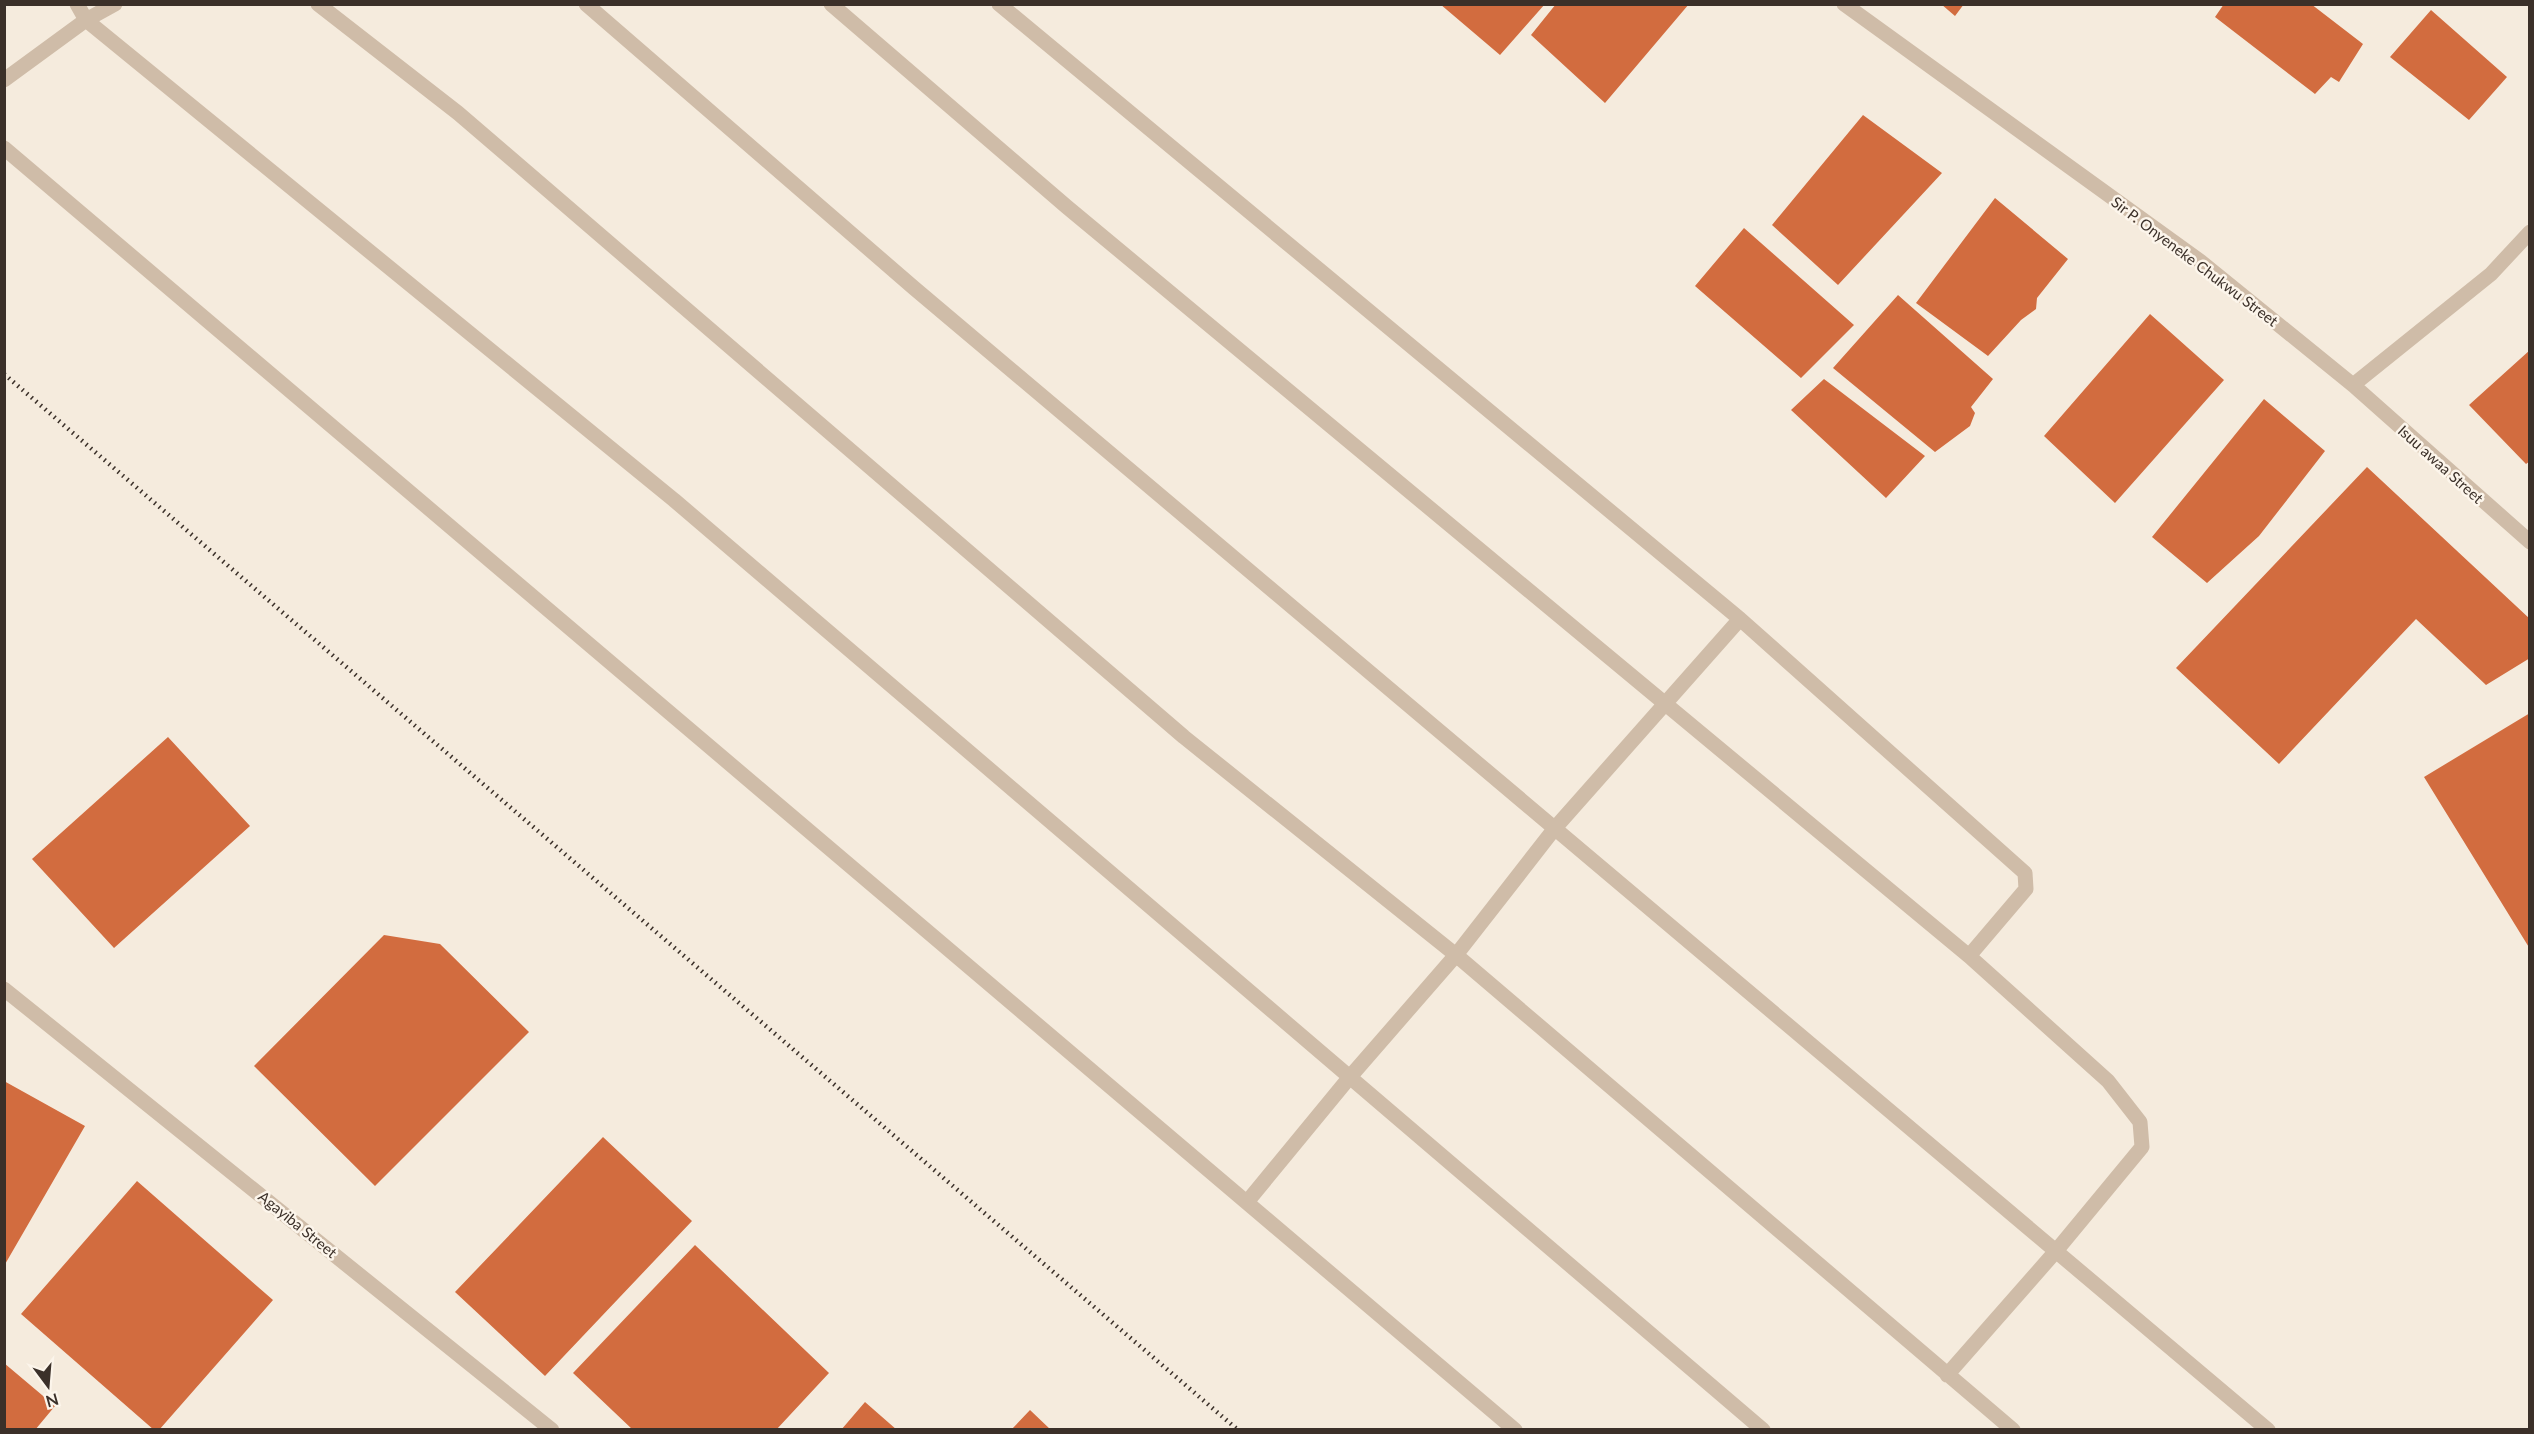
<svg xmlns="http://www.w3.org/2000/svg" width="2534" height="1434" viewBox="0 0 2534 1434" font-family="Lato,sans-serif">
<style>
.building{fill:#d26c3f}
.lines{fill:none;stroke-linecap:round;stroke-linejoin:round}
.minor{stroke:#cfbca8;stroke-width:15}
.rail{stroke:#3b3029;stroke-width:4.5;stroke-dasharray:1.5 4.5;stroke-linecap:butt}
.labels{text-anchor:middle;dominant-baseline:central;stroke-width:5;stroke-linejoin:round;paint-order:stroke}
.street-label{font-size:15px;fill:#3b3029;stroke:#fcf5eb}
</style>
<rect width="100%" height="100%" fill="#f5ebdd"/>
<path class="building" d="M1440,4H1545L1500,55Z
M1556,4H1689L1605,103L1531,35Z
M1941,4H1964L1955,16Z
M2224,4H2311L2363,44L2339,82L2331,77L2315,94L2215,17Z
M2431,10L2507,77L2469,120L2390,57Z
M1863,115L1942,173L1838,285L1772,225Z
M1995,198L2068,259L2037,298L2036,309L2021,320L1988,356L1916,303Z
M1744,228L1854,325L1801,378L1695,286Z
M1898,295L1993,379L1971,407L1975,413L1970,426L1935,452L1833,368Z
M2150,314L2224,380L2115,503L2044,436Z
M2530,350V461L2526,464L2469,405Z
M1824,379L1925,456L1886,498L1791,410Z
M2264,399L2325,451L2259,536L2207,583L2152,537Z
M2367,467L2530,619V658L2486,685L2416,619L2279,764L2176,668Z
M2530,713V949L2424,777Z
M168,737L250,826L114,948L32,859Z
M384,935L440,944L529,1032L375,1186L254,1066Z
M4,1081L85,1126L4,1266Z
M603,1137L692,1221L545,1376L455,1292Z
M137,1181L273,1300L159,1430H154L21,1314Z
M695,1245L829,1373L776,1430H633L573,1373Z
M4,1363L55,1406L35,1430H4Z
M865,1402L897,1430H841Z
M1030,1410L1051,1430H1011Z"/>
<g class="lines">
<path class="minor" d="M77,4L86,20L674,500L1763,1430
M318,4L458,113L1184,737L1456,955L2013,1430
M586,4L914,288L2268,1430
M831,4L1067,207L1969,956L2108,1081L2140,1122L2142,1147L2056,1251L1947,1375
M999,4L1740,619L2025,873L2026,889L1969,956
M1844,4L2200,261L2353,385L2530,542
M4,80L86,20L115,4
M4,148L1515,1430
M2353,385L2491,274L2530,232
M4,989L552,1430
M1247,1202L1349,1078L1456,955L1555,828L1740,619"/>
<path class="rail" d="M4,374L1238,1430"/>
</g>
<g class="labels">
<g class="street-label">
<text transform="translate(2195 261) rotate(37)">Sir P. Onyeneke Chukwu Street</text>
<text transform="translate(2441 464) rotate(42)">Isuu awaa Street</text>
<text transform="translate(298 1224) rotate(39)">Agayiba Street</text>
</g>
</g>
<rect width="2534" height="1434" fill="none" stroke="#3b3029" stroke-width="12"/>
<g transform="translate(48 1386) rotate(164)" stroke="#fcf5eb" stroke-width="4.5" paint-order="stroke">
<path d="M0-4.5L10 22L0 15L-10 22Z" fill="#3b3029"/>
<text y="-9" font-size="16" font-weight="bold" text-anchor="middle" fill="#3b3029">N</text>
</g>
</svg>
